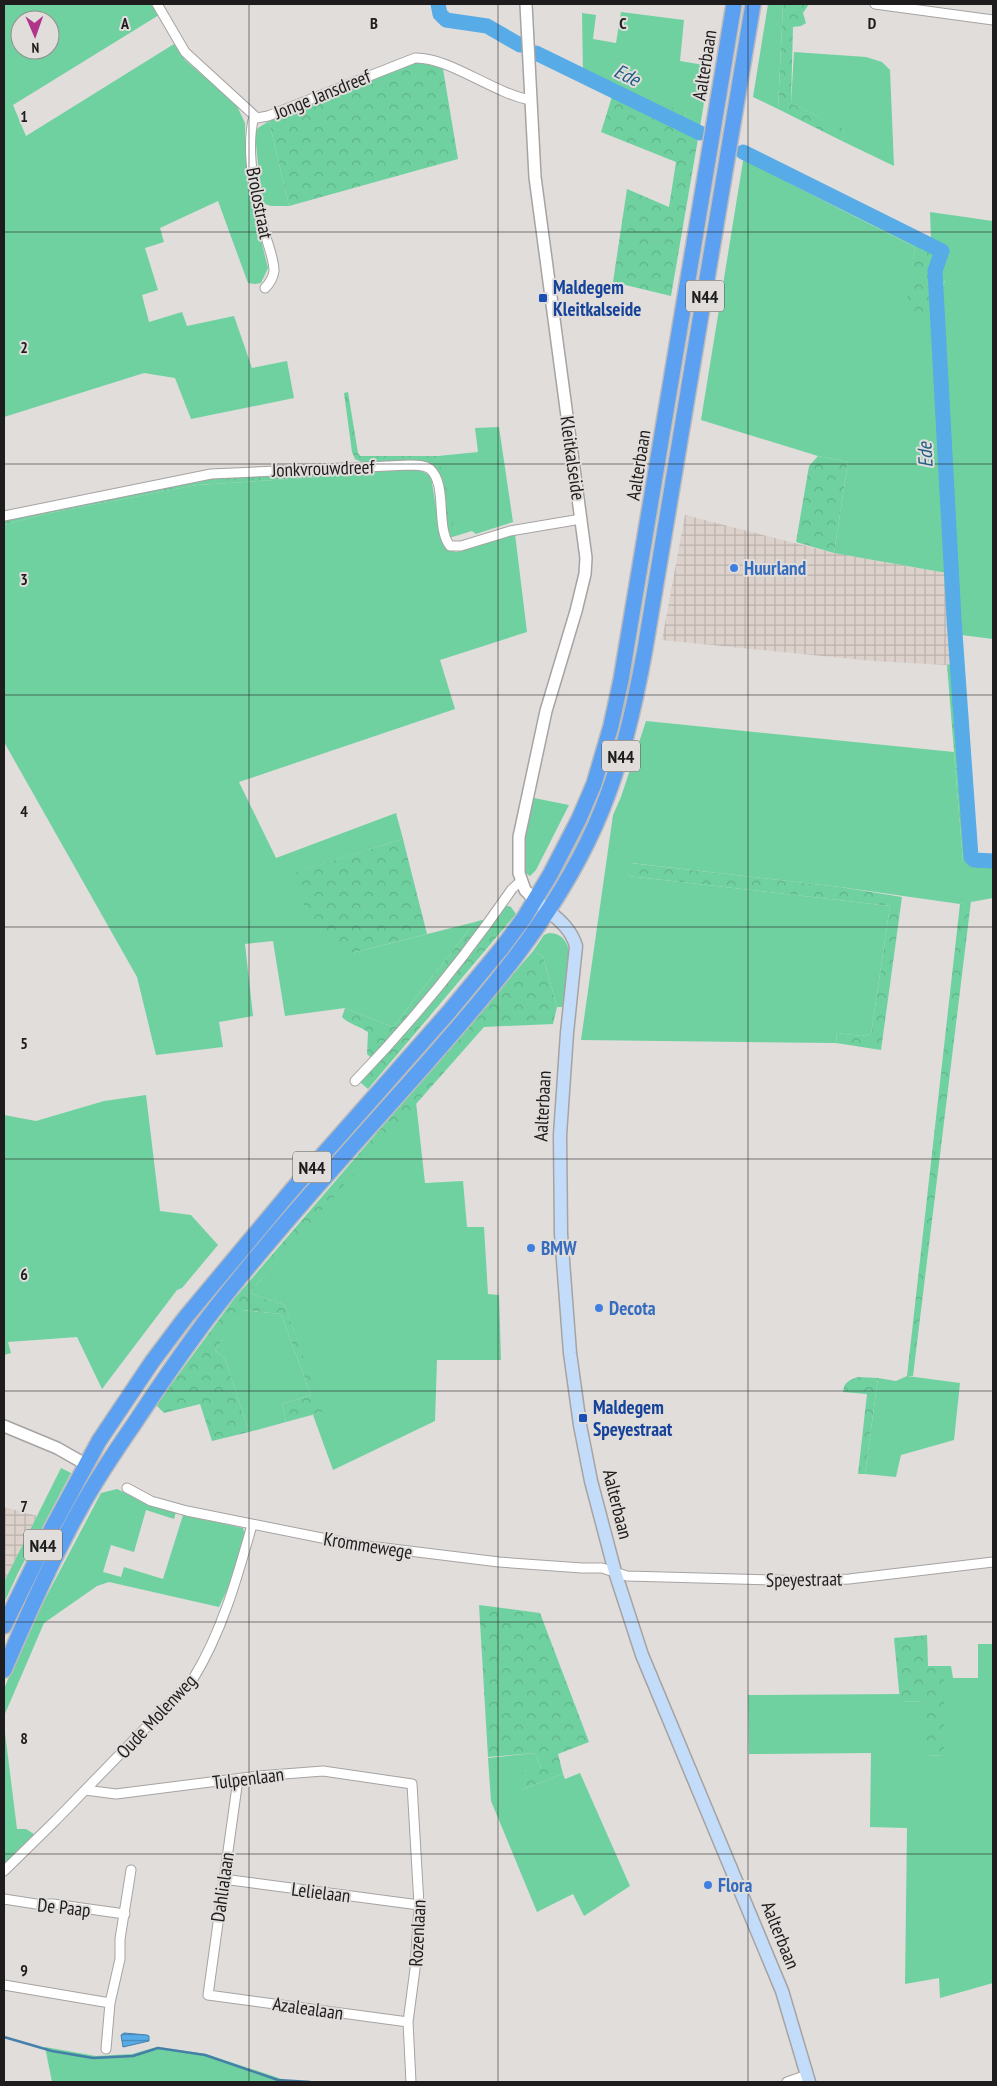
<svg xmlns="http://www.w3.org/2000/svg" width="997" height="2086" viewBox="0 0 997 2086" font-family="'PT Sans Narrow',sans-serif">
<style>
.industrial{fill:url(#industrial-grid)}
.green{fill:#6fd1a0;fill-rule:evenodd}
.forest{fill:url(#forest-crowns)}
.water{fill:url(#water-rules);stroke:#4680a9}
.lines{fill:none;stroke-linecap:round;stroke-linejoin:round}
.stream{stroke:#4680a9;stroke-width:2.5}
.river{stroke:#57abe6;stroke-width:15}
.minor-casing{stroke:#a6a3a2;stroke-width:11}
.tertiary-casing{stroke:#a6a3a2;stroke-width:14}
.secondary-casing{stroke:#a6a3a2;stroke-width:15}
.trunk-casing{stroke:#bcbbbb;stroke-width:18}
.minor{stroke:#fff;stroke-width:9}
.tertiary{stroke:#fff;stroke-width:11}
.secondary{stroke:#c2dcfa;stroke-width:12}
.trunk{stroke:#5ca0f2;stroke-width:15}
.grid{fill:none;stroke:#1e1c1c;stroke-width:1;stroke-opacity:0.55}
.transit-dot{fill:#1a4fb4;stroke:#e0dddb;stroke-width:2}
.shop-dot{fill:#3f7fe0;stroke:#e0dddb;stroke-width:2}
.labels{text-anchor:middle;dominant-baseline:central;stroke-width:4;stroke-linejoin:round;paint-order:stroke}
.shield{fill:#e0dddb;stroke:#585655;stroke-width:1}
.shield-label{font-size:18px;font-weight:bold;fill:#1e1c1c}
.street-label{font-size:19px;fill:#1e1c1c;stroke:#e0dddb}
.transit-label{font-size:19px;font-weight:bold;fill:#164399;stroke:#e0dddb;text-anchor:start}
.shop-label{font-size:19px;font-weight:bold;fill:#366cbe;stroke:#e0dddb;text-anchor:start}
.water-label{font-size:20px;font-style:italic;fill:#205d85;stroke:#e0dddb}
.grid-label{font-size:16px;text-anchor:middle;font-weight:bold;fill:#1e1c1c;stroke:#e0dddb;stroke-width:4;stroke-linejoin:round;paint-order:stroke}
</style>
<defs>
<pattern id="industrial-grid" width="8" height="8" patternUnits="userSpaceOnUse" patternTransform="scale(1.25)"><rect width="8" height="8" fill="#dcd1cb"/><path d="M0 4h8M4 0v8" fill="none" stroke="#bcb3ae"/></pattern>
<pattern id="forest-crowns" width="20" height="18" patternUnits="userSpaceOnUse" patternTransform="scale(1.25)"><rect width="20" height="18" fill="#6fd1a0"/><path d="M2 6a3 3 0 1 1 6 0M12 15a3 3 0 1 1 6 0" fill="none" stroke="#60b389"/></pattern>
<pattern id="water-rules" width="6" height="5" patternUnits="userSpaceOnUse" patternTransform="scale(1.25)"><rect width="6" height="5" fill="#57abe6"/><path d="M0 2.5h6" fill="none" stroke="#478aba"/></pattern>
</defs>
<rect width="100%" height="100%" fill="#e0dddb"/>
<path class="industrial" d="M685,515L834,553L958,575L963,663L947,665L873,661L662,640Z
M4,1507L37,1516L4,1582Z"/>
<path class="green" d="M4,4H153L159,15L13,105L26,136L174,44L185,60L236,104L245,123V137L256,220L268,268L261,283L255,284L248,283L218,201L160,228L164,242L145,248L158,290L142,295L149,322L182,312L187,326L234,316L252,368L287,361L294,398L191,419L175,378L144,373L4,417ZM20,20H50V50H20Z
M768,4H783L778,109L753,97Z
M621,12L684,20L680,61L710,66L700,127L683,121L686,112L664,115L583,74L582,13L596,15L593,39L616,43Z
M794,52L866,57L882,62L890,70L894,166L842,141L847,131L791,103Z
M269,121L289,206H271L262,203L255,134L258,128Z
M745,149L791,172L787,182L915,247L907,307L939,306L940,291L945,281L939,276L941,247L931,241L930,212L993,221V639L961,635L958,575L834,553L848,462L818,456L701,420Z
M499,427L513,522L476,534L472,531L449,538L438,456L478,452L475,428Z
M353,468C374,468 415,462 431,477L441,538C444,548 447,550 457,552L515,534L527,632L440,660L455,709L239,782L276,858L396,813L403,839L287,875L352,953L475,922L393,1027L345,1008L285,1016L273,941L245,944L253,1016L219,1022L223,1047L156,1055L137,977L4,742V525L45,514L197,485L351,475Z
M646,721L954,752L963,862L993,864V898L960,904L840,887L631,863L628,876L890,906L871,1034L861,1036L837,1033L836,1043L581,1040L613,815L621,797Z
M534,798L569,805L536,870L530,876C511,867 530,814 534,798Z
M549,933C581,933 568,987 566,1007H557L543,956L533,951L544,935Z
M146,1095L160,1211L191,1215L218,1245L182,1288L177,1290L102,1389L77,1337L8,1342L11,1353L4,1355V1115L36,1121L104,1101Z
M416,1102L425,1183L463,1181L467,1227H484L488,1294L499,1295L501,1360H437L435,1421L333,1470L313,1415L322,1412L285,1305L249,1293Z
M242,1310L281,1314L311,1395L282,1404L286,1422L249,1432L225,1359L215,1350Z
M907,1376L960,1383L954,1440L901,1455L896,1477L865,1474L878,1378L896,1381Z
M61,1468L71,1473L18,1573L4,1603V1582Z
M117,1489L148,1504L176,1512L174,1519L146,1510L134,1552L111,1545L103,1572L121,1577L124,1567L163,1579L183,1515L243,1528L245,1535L229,1586L219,1607L109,1582L97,1586L44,1623L4,1716V1689L26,1635L101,1493Z
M978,1644H993V1983L940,1998L939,1978L905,1984L907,1828L870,1827L871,1753L749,1754L748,1695L900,1694V1701L926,1702V1756L944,1755V1666H951L953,1678H978Z
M4,1725L17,1829H26L37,1836L4,1867Z
M535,1753L541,1768L521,1790L563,1774L565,1779L580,1773L630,1886L584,1916L573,1894L537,1912L491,1801L488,1758Z
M45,2047L96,2056L132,2054L157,2047L206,2054L291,2082H52Z"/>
<path class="forest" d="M433,4H441L442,12L445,16L489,23L515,39L516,47C506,42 496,32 485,28C462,20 441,36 433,4Z
M783,4H809L803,13L806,23L801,26L793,27L791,103L848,131L842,141L778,109Z
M416,61L430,63L443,69L458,159L289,206L269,121Z
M614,90L664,115L668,106L686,112L683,121L700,127L671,296L613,282L627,189L669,207L676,162L601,132Z
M791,172L941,246L939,276L945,280L940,291L939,306L942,309L940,320L931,318L906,307L915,247L787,181Z
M348,392L358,453L360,456H438C441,473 458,516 452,531H448L438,477L434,466L427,462L417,460L364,463L355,459L352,452L344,393Z
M818,456L848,462L834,553L796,542L809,466Z
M353,468L352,475L197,485L45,514L4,525V519L211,477Z
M963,663L975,856L993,857V864L982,868L967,867L963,862L947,665Z
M403,839L427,934L352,953L323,935L286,875Z
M630,863L840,887L902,897L881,1050L836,1043L837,1033L861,1036L871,1034L890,906L628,876Z
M971,901L913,1376H907L960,904Z
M505,905L511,907L516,914L368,1089L360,1082L376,1062L367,1054L368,1032C359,1026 349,1024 342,1017L345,1008L393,1027L475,922L482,920L490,925Z
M533,951L543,956L557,1007L553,1024L484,1027L249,1293L285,1305L323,1412L286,1422L282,1404L311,1395L281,1314L243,1310L215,1350L225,1359L249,1432L212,1441L200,1404L164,1413L156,1405L234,1299Z
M858,1377L878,1378L865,1474H858L867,1394L843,1392C844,1382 849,1380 858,1377Z
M479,1605L540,1613L589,1742L558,1754L563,1774L521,1790L514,1775L541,1768L535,1753L488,1757Z
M927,1635L928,1666H944V1755L926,1756L925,1702L900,1701L894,1638Z"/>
<path class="water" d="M124,2033L147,2035L149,2036V2041L123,2047L121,2035Z"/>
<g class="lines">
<path class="stream" d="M4,2037L52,2051L93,2058L133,2056L158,2048L205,2055L278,2080L310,2082"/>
<path class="river" d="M438,4L440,14L446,20L487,26L520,45
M536,53L700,133
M743,152L942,251L935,271L954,619L971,857L974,860L993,861"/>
<defs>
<path id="minor" d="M157,4L185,52L257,118L268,116L415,58C449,57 493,93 530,100
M875,4L993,20
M254,116C245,150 255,197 264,230C267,243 274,258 274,271C273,278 270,283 265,288
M4,516L211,474L410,465C417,465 424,465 430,469C448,485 435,527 450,546H461L510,531L581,519
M355,1081C412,1022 465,957 512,889L521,881
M127,1488L151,1501L187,1511L352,1544L499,1562L582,1568H602L627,1576L813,1581L849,1579L993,1562
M238,1779L208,1995L408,2022
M85,1790L116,1794L258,1776L323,1771L412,1784L419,1905L415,1969L408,2022L411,2082
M4,1871L56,1820L193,1679C222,1632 237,1578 252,1525
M223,1879L419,1905
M4,1899L36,1904H53L125,1914
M4,1985L110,2003
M106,2049L110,2003L120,1959V1939L131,1870
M787,2082L807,2075"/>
<path id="tertiary" d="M526,4L535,177L586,558L585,574L576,611L546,711L519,837V873L525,890L535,900
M4,1426L57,1448L87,1465"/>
<path id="secondary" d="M540,904C555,917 570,926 576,946L567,1033L560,1135L561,1234L570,1353L580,1425L591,1481L615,1572L642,1655L782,1991L809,2082"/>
<path id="trunk" d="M4,1626L52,1528L99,1441L152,1362L185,1318L291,1191L448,1013L501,949L524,918L550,875L579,819L594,784L611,726L621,680L734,4
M4,1670C27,1616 51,1561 80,1509C96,1479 116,1450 136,1421C165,1377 195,1333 228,1292C288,1217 353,1146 417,1074C485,997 553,920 595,826C620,770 634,710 645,649L753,4"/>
</defs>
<use href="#minor" class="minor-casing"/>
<use href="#tertiary" class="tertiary-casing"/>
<use href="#secondary" class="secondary-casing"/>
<use href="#trunk" class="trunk-casing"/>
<use href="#minor" class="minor"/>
<use href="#tertiary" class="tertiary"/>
<use href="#secondary" class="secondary"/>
<use href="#trunk" class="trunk"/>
</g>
<path class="grid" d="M249,4V2082M498,4V2082M748,4V2082M4,232H993M4,464H993M4,695H993M4,927H993M4,1159H993M4,1391H993M4,1622H993M4,1854H993"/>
<g class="transit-dot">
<rect x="538" y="293" width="10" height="10" rx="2.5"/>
<rect x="578" y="1413" width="10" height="10" rx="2.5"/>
</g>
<g class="shop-dot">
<circle cx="734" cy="568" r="5"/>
<circle cx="531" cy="1248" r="5"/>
<circle cx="599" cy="1308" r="5"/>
<circle cx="708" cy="1885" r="5"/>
</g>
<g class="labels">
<g class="shield">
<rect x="686" y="280.5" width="38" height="31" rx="4"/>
<rect x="602" y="740.5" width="38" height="31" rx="4"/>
<rect x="293" y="1151.5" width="38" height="31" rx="4"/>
<rect x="24" y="1529.5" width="38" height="31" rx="4"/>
</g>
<g class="shield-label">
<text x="705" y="296">N44</text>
<text x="621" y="756">N44</text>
<text x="312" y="1167">N44</text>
<text x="43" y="1545">N44</text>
</g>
<g class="street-label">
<text transform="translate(704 65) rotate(-81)">Aalterbaan</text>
<text transform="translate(322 94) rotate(-22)">Jonge Jansdreef</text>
<text transform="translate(260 203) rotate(79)">Brolostraat</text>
<text transform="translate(573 458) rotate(82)">Kleitkalseide</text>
<text transform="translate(638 465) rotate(-81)">Aalterbaan</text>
<text transform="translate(323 468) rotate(-2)">Jonkvrouwdreef</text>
<text transform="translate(542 1106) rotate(-87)">Aalterbaan</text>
<text transform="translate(618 1504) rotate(76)">Aalterbaan</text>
<text transform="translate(368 1545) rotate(9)">Krommewege</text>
<text transform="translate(804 1579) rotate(-1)">Speyestraat</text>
<text transform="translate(156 1716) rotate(-47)">Oude Molenweg</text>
<text transform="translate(248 1778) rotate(-7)">Tulpenlaan</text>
<text transform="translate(222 1887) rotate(-82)">Dahlialaan</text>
<text transform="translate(321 1892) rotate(7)">Lelielaan</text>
<text transform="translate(64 1907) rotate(6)">De Paap</text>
<text transform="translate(417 1933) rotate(-87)">Rozenlaan</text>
<text transform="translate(781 1935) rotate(68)">Aalterbaan</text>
<text transform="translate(308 2008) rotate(8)">Azalealaan</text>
</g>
<g class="transit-label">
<text x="553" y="287">Maldegem<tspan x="553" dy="22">Kleitkalseide</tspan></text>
<text x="593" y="1407">Maldegem<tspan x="593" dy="22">Speyestraat</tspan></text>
</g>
<g class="shop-label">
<text x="744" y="568">Huurland</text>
<text x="541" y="1248">BMW</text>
<text x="609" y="1308">Decota</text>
<text x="718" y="1885">Flora</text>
</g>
<g class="water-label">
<text transform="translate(627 75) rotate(26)">Ede</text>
<text transform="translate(925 455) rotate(-93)">Ede</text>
</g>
</g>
<g class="grid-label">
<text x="125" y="29">A</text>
<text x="374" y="29">B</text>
<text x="623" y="29">C</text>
<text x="872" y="29">D</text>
<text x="24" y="122">1</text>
<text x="24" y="353">2</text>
<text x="24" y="585">3</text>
<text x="24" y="817">4</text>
<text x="24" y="1049">5</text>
<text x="24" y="1280">6</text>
<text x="24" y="1512">7</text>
<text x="24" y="1744">8</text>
<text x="24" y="1976">9</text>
</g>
<rect width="997" height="2086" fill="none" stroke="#1e1c1c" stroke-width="10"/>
<g transform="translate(35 35) rotate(178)"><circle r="24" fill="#e0dddb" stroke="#92908f"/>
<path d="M0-4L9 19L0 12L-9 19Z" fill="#af358a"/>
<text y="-8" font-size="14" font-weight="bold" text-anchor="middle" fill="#1e1c1c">N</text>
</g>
</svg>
